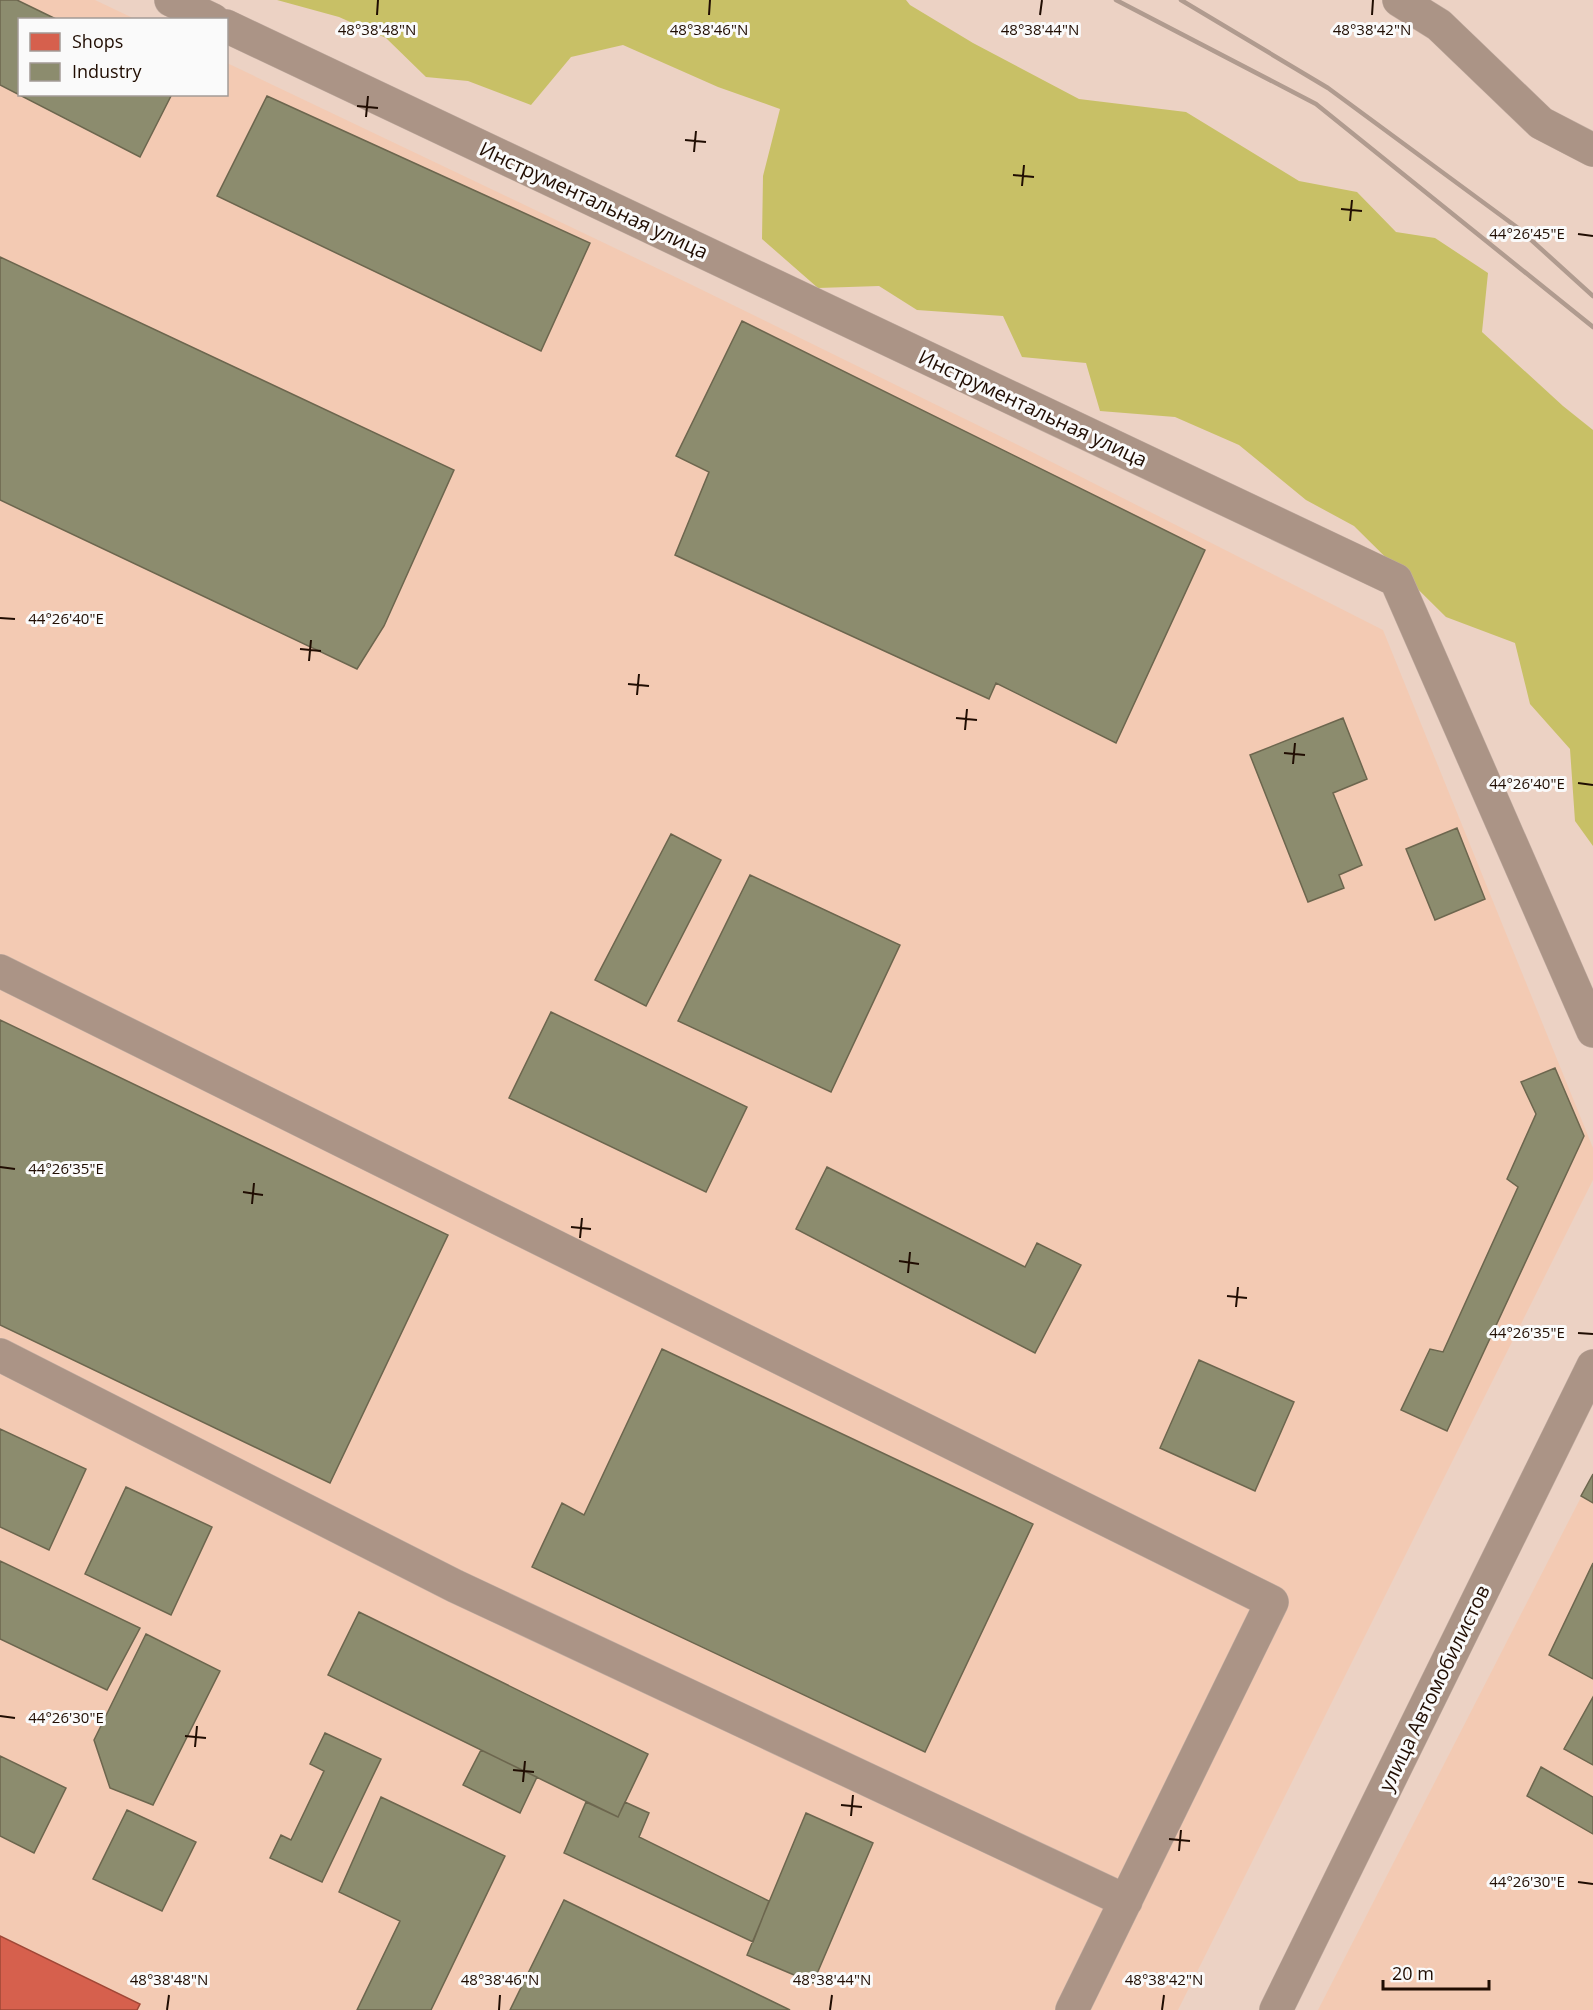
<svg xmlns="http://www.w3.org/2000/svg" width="1593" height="2010" viewBox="0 0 1593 2010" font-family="'Open Sans',sans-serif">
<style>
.built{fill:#f3cab3}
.forest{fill:#c8c066}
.shops{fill:#d6604d;stroke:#9f4736;stroke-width:1.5}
.industry{fill:#8c8c6e;stroke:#6c664e;stroke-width:1.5}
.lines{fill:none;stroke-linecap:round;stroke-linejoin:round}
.minor-casing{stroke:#c4afa4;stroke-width:34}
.minor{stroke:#ab9486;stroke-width:33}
.rail{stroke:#b09b8f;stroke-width:4.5}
.ticks{fill:none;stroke:#200d02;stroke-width:2}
.labels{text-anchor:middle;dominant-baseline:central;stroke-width:6;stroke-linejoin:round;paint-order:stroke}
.street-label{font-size:20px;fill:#200d02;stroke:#fafafa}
.ticks-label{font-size:15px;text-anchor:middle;fill:#200d02;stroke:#fafafa;stroke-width:6;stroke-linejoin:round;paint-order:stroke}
</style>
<rect width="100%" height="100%" fill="#ecd2c4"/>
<path class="built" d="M0,0H95L135,19L20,20V94H226L227,63L688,283L1028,450L1383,630L1593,1148V1180L1178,2010H0Z
M1593,1474V2010H1318L1561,1536Z"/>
<path class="forest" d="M277,0H906L910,5L973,43L1079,99L1186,112L1299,181L1357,192L1396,232L1435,238L1488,273L1482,332L1563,406L1593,430V846L1575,821L1570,749L1530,704L1515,643L1446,617L1354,526L1306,500L1239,445L1175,417L1100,411L1086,363L1022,357L1003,316L917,310L879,286L818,288L762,239L763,176L780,109L718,87L623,45L571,57L531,105L468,81L426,77L386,38L339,17Z"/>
<path class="shops" d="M0,1936L140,2004L137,2010H0Z"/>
<path class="industry" d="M0,0H17L58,20H20V94H172L140,157L0,85Z
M267,96L590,243L541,351L217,196Z
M0,257L454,470L384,626L357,669L0,500Z
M742,321L1205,550L1116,743L996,683L989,699L675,555L709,472L676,456Z
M1343,718L1367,779L1333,793L1362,865L1339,875L1344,888L1308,902L1250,755Z
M1457,828L1485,899L1435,920L1406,849Z
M671,834L721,860L646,1006L595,980Z
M750,875L900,945L831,1092L678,1021Z
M551,1012L747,1107L706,1192L509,1098Z
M0,1020L448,1235L330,1483L0,1325Z
M1555,1068L1584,1136L1447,1431L1401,1410L1430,1349L1443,1352L1518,1187L1507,1179L1536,1114L1521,1082Z
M827,1167L1025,1267L1037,1243L1081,1265L1035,1353L796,1229Z
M662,1349L1033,1524L925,1752L532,1567L562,1503L584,1515Z
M1199,1360L1294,1402L1255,1491L1160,1448Z
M0,1429L86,1469L49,1550L0,1527Z
M1593,1474V1503L1581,1496Z
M126,1487L212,1527L171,1615L85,1574Z
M0,1561L140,1628L107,1690L0,1639Z
M1593,1563V1679L1549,1655Z
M359,1612L648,1754L618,1817L328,1675Z
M146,1634L220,1671L153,1805L110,1788L94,1740Z
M1593,1697V1765L1564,1749Z
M325,1733L381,1759L322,1882L270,1858L281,1835L291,1840L324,1771L310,1764Z
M481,1750L537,1777L520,1813L463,1785Z
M0,1756L66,1788L34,1853L0,1836Z
M1541,1767L1593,1797V1834L1527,1796Z
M381,1797L505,1856L431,2010H357L400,1921L339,1892Z
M586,1802L618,1817L625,1802L649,1813L639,1837L769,1901L753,1942L564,1853Z
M127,1810L196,1842L162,1911L93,1879Z
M806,1813L873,1843L813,1983L747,1955Z
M564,1900L790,2010H510Z"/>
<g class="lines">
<defs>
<path id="minor" d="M171,0L213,20
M1399,0L1439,25L1541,123L1593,150
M226,26L1396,580L1593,1031
M0,971L1272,1602L1072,2010
M0,1355L455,1586L1126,1901
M1276,2010L1593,1366"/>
</defs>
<use href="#minor" class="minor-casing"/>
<use href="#minor" class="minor"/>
<path class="rail" d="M1116,0L1316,104L1593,327
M1181,0L1328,88L1518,228L1593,296"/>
</g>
<path class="ticks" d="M377,15L378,0M709,15L710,0M1040,15L1042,0M1372,15L1373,0M357,106L378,108M366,117L368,96M685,140L706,142M694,152L696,131M1013,175L1034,177M1022,186L1024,165M1341,209L1362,211M1350,221L1352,200M1578,234L1593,236M0,618L15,619M300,649L321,651M309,661L311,640M628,684L649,686M637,695L639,674M956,718L977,720M965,730L967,709M1284,753L1305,755M1293,764L1295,743M1578,783L1593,785M0,1167L15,1169M243,1192L263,1195M252,1204L254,1183M571,1227L591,1229M580,1238L582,1218M899,1261L919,1264M908,1273L910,1252M1227,1296L1247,1298M1236,1307L1238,1287M1578,1333L1593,1334M0,1716L15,1718M185,1736L206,1738M195,1747L197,1726M513,1770L534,1772M523,1782L525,1761M841,1805L862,1807M851,1816L853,1795M1169,1839L1190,1841M1179,1851L1181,1830M1578,1882L1593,1884M167,2010L169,1995M499,2010L500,1995M830,2010L832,1995M1162,2010L1164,1995"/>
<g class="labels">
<g class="street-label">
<text transform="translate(594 200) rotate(25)">Инструментальная улица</text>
<text transform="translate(1033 408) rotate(25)">Инструментальная улица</text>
<text transform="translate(1434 1688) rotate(-64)">улица Автомобилистов</text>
</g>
</g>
<g class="ticks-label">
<text x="377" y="35">48°38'48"N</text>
<text x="709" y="35">48°38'46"N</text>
<text x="1040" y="35">48°38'44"N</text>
<text x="1372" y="35">48°38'42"N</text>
<text x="1527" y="239">44°26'45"E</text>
<text x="66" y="624">44°26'40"E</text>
<text x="1527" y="789">44°26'40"E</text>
<text x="66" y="1174">44°26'35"E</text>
<text x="1527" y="1338">44°26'35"E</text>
<text x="66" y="1723">44°26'30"E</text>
<text x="1527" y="1887">44°26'30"E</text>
<text x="169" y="1985">48°38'48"N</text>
<text x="500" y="1985">48°38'46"N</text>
<text x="832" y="1985">48°38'44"N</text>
<text x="1164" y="1985">48°38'42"N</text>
</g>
<rect x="18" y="18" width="210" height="78" fill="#fafafa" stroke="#a39b97" stroke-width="1.5"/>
<rect x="30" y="33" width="30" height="18" fill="#d6604d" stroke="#a39b97" stroke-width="1.5"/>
<text x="72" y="48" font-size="18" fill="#200d02">Shops</text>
<rect x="30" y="63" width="30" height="18" fill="#8c8c6e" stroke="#a39b97" stroke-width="1.5"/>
<text x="72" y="78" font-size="18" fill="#200d02">Industry</text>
<path d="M1383 1980v9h106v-9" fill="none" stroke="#200d02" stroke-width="3"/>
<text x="1392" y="1980" font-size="18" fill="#200d02" stroke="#fafafa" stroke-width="4.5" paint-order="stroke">20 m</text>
</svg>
